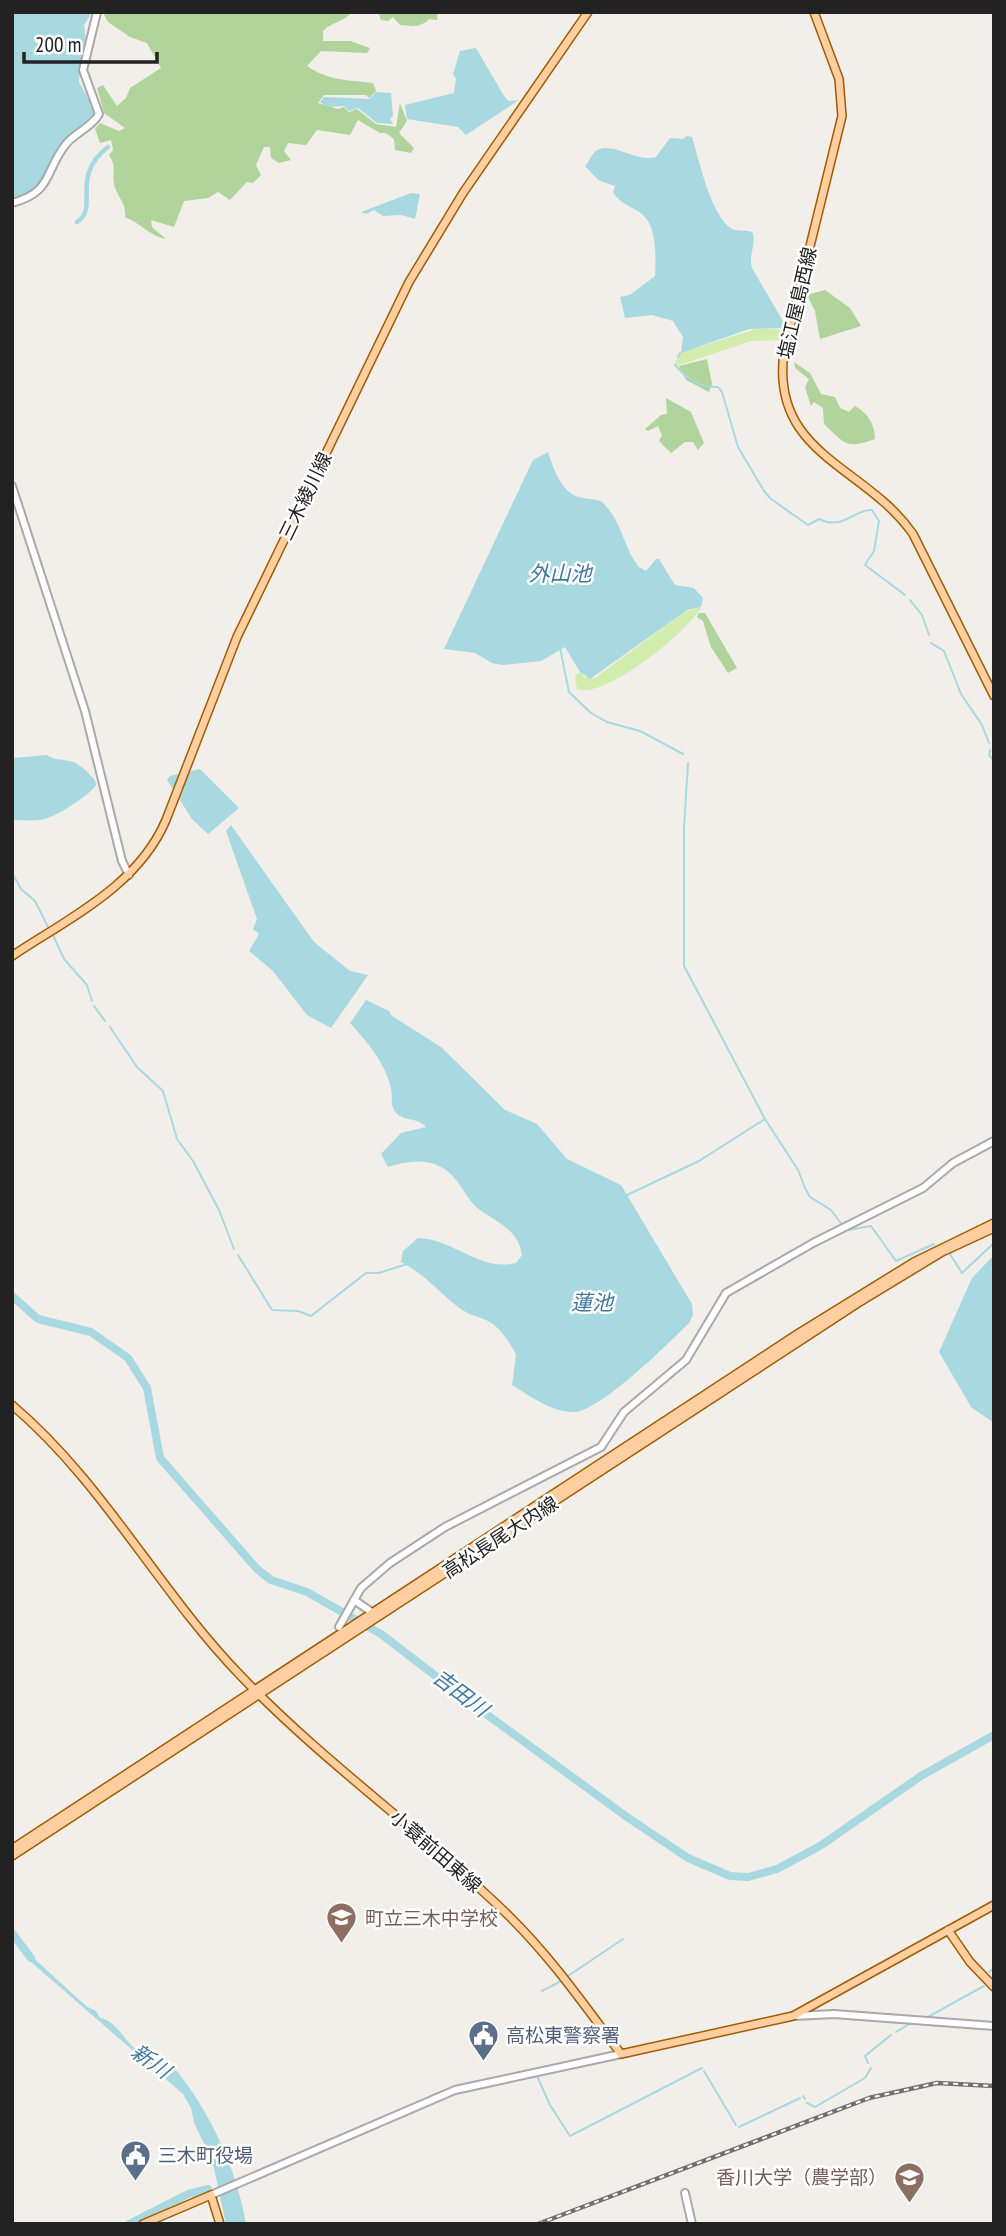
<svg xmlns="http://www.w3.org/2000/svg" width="1006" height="2236" viewBox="0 0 1006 2236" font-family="'PT Sans Narrow','Noto Sans JP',sans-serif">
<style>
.grass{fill:#d3edae}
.forest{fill:#b1d39c}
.water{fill:#a8d9e1}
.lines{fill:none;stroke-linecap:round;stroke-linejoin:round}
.stream{stroke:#a8d9e1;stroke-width:2}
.canal{stroke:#a8d9e1;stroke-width:4.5}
.river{stroke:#a8d9e1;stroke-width:8}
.tertiary-casing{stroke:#a9a9a9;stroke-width:10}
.primary-casing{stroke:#a05d00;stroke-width:10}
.tertiary{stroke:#fff;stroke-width:6}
.primary{stroke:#ffcea1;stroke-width:7}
.rail-casing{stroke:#707070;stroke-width:4.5}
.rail{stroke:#fff;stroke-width:2;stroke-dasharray:5;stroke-linecap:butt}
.labels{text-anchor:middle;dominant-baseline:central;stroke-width:5;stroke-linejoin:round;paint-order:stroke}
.street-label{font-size:19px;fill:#222;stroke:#fff}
.education-label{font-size:19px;fill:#785e54;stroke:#fff;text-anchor:start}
.service-label{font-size:19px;fill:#4e5e75;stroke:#fff;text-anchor:start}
.water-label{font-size:21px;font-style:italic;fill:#41789e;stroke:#fff}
</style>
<rect width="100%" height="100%" fill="#f2eee9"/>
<path class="grass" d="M759,328L785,330L781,340L751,341L677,366L675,363L680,353Z
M701,607C688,632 604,700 577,689L575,676L580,672L584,677L595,678L684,612Z"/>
<path class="forest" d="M107,12H352C344,22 331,22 323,31V41H350L370,48L367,53L321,51L307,66C329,81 348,80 373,83L376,91L369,98L366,95H324L318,103L338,109L344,107L349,112L357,109L376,124L396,127L400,103L407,121L399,133L414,148L411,153L395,150L394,139L386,133H380L358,120L350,135L317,130L306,145L288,143L284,151L291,160L279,163L271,158L270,147H264L256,165L261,175L253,183L247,182L230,200L218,192L208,198L184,201L174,227L151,220L152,227L166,239C150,236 140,223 125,217C127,204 117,197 114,184C112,171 117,167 109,155L113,150L111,140L100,143L95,129L100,123L119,131L125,128L104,113L97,88L103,85L117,106L126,98L130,88L161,68L147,43L130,37L108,22L104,15Z
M378,12H438L437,20L429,19C421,28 411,26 400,25L393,17L388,21L381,20Z
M825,290L850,308L861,326L820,339L815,311L807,295Z
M707,359L712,384L709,392L686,380L679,366Z
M794,362L810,373L821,394L835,397L840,408L849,412L855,406C868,413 875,425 875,439C846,449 846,445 824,424L823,408L814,402L811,406L805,387L809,379L795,368Z
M666,398L691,412L704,443L698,450L693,442H685L671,453L659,441L662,435L658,426L648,431L645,429L661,415L667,414Z
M699,613H705L737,668L728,673L711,647L703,621L697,617Z"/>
<path class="water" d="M12,12H92L84,25L86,40L80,62L79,82L96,113L58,147L39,185L30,192L12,199Z
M476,48L504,96L509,101L519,100L466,135L458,127L407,119L405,105L454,93L456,79L453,74L460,51Z
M376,92L391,93L393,116L390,119L393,124L377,123L358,108L349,111L344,106L328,107L320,102L324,97L369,99Z
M687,136L692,137C699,159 710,215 732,229C738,232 746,229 753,233C756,247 748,256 752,268L784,323L783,328L749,329L681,353L683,337L673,321L652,315L625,318L620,297L630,295L655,276C656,260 657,228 644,216C634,206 621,206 613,192L615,186L598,180L585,166C590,161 590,156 595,152C611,139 634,163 656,157L670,138L683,139Z
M411,193L420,194L415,219L401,215L383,216L374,210L366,214L361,212Z
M548,452C554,470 562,495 583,498C591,500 598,498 604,504C622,522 624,549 639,567L646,571L656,559H659L675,585L694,588L703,598L701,607L687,610L590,679L580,672L565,647L541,661L503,665L492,663L475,653L444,649L533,460Z
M47,755C57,761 61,759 70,761C80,763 89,774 95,780L96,785C89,796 53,819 40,820C31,821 21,820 12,820V758Z
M200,769L239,808L208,834L192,819L167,780L170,776Z
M231,825L314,942L350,971L368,975L331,1028L307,1015L272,970L249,951L259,934L253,929L257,919L226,831Z
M366,1000L389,1011L392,1016L441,1047L505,1110L537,1124L567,1159L621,1185L692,1304L693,1315L689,1323C669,1343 601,1410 575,1412C553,1413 530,1396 512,1385L516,1355C511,1344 500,1327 488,1321C477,1316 468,1315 458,1307C438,1291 424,1274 401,1262L403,1251L418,1238C454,1239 480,1272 516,1263L522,1255C518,1229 499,1224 480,1210C469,1202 464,1190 456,1180C439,1157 412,1159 388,1167L381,1154L401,1133L426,1127C417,1116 402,1123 394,1110C390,1103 393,1095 391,1088C385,1062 367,1042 350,1023Z
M994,1255V1423L971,1407L939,1352L972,1278Z
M27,1952L86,2006L96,2011L100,2018C112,2019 122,2035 131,2045C141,2056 162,2061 175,2069C210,2111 237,2170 246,2224H226L212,2160L194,2123L191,2108L183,2094L31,1962L25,1954Z"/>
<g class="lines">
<path class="stream" d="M678,357L680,353
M675,365C687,378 700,388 718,387L722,392L738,447L764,491L771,499L808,525L819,519C843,531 854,509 872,510L879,521L874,551L865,565L905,595
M910,600L922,615L929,635
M931,643L944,651L961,694L982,725L989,743
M560,648L569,692L591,713L607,722L640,731L683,754
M990,750L989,755L994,761
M688,763L684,827V966L765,1119L798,1170L805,1188L810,1197L831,1210L843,1226
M12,873L21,889L35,901L48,927
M53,935L64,959L87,985L92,1001
M94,1006L105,1021
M110,1027L137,1067L163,1091L177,1139L193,1161L219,1210L234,1249
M627,1195L699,1161L765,1119
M848,1230L871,1226L896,1261L934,1244
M950,1254L962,1273L994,1243
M238,1255L272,1310L298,1311L311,1316L366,1273H379L407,1264
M989,1972L994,1968
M565,1978L623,1939
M542,1991L561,1981
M926,2018L984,1986
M896,2032L911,2023L923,2024
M868,2063L865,2056L891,2035
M704,2071L736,2125
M537,2076L550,2105L570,2136L702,2068
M803,2096L805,2099
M807,2103L815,2107L865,2078L871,2068
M739,2127L800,2098"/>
<path class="canal" d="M77,222C100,208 69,177 108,147"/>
<path class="river" d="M12,1296L38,1319L91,1332L128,1358L147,1388L160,1458L257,1569L271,1580L307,1592L381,1634L467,1700L627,1817L688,1858L730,1876L748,1877L777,1869L820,1846L921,1776L994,1735
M12,1933L31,1958
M129,2224L188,2194L208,2189"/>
<defs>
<path id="tertiary" d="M12,203C53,192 44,172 66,144C76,132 92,127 99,114L83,70L97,12
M12,486L85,711L122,861L129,875
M354,1600L373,1613
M339,1627L361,1588L390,1563L445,1527L601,1447L624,1412L686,1360L726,1293L813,1243L923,1188L953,1163L994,1141
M793,2016L834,2014L994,2026
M685,2193L692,2224
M211,2195L455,2090L621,2054"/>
<path id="primary" d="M814,12L839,79L842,116L784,352C770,455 865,465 913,534L994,696
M12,956C69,918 138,886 166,820L237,637L409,282L463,193L588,12
M12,1405C103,1482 158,1590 240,1675C323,1762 422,1831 508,1915C551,1957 585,2006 621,2054L793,2016L994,1905
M12,1849L799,1333L914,1262L994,1223
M12,1856L858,1303L942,1252L994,1228
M948,1930L970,1962L994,1987
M143,2224L211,2195L220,2224"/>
</defs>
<use href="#tertiary" class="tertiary-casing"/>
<use href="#primary" class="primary-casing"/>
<use href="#tertiary" class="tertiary"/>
<use href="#primary" class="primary"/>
<defs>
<path id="rail" d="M538,2224L869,2098L937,2083L994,2086"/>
</defs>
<use href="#rail" class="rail-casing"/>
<use href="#rail" class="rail"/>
</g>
<defs>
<symbol id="school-pin" viewBox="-11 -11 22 30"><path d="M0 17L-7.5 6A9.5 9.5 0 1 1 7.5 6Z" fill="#8d6e63" stroke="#fff"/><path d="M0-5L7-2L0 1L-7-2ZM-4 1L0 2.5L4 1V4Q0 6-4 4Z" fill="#fff"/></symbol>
<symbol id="civic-pin" viewBox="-11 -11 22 30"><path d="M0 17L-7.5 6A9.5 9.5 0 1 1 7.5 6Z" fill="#5c6f8a" stroke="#fff"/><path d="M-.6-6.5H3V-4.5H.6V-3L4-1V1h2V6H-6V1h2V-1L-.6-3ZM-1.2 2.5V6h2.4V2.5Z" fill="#fff"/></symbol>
<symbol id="university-pin" viewBox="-11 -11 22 30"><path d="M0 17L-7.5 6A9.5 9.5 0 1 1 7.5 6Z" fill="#8d6e63" stroke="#fff"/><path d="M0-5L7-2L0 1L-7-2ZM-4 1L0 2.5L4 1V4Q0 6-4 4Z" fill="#fff"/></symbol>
</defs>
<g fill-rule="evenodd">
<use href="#school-pin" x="324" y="1900" width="35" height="47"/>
<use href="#civic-pin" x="466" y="2018" width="35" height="47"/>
<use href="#civic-pin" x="118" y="2138" width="35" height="47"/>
<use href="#university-pin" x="892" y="2160" width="35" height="47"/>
</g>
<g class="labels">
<g class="street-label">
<text transform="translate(797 303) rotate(-77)">塩江屋島西線</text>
<text transform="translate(305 496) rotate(-64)">三木綾川線</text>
<text transform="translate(500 1537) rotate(-33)">高松長尾大内線</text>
<text transform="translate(436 1851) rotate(41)">小蓑前田東線</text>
</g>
<g class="education-label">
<text x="365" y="1918">町立三木中学校</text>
<text x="887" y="2177" text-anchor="end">香川大学（農学部）</text>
</g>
<g class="service-label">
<text x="506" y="2035">高松東警察署</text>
<text x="158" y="2155">三木町役場</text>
</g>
<g class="water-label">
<text x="560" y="573">外山池</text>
<text x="592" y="1302">蓮池</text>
<text transform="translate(461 1693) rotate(37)">吉田川</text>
<text transform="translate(151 2061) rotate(35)">新川</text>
</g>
</g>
<rect width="1006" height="2236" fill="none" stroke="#222222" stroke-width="28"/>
<path d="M24 52v10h133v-10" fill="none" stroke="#222222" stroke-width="3.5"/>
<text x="35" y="52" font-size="21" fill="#222222" stroke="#ffffff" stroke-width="5" paint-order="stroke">200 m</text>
</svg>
